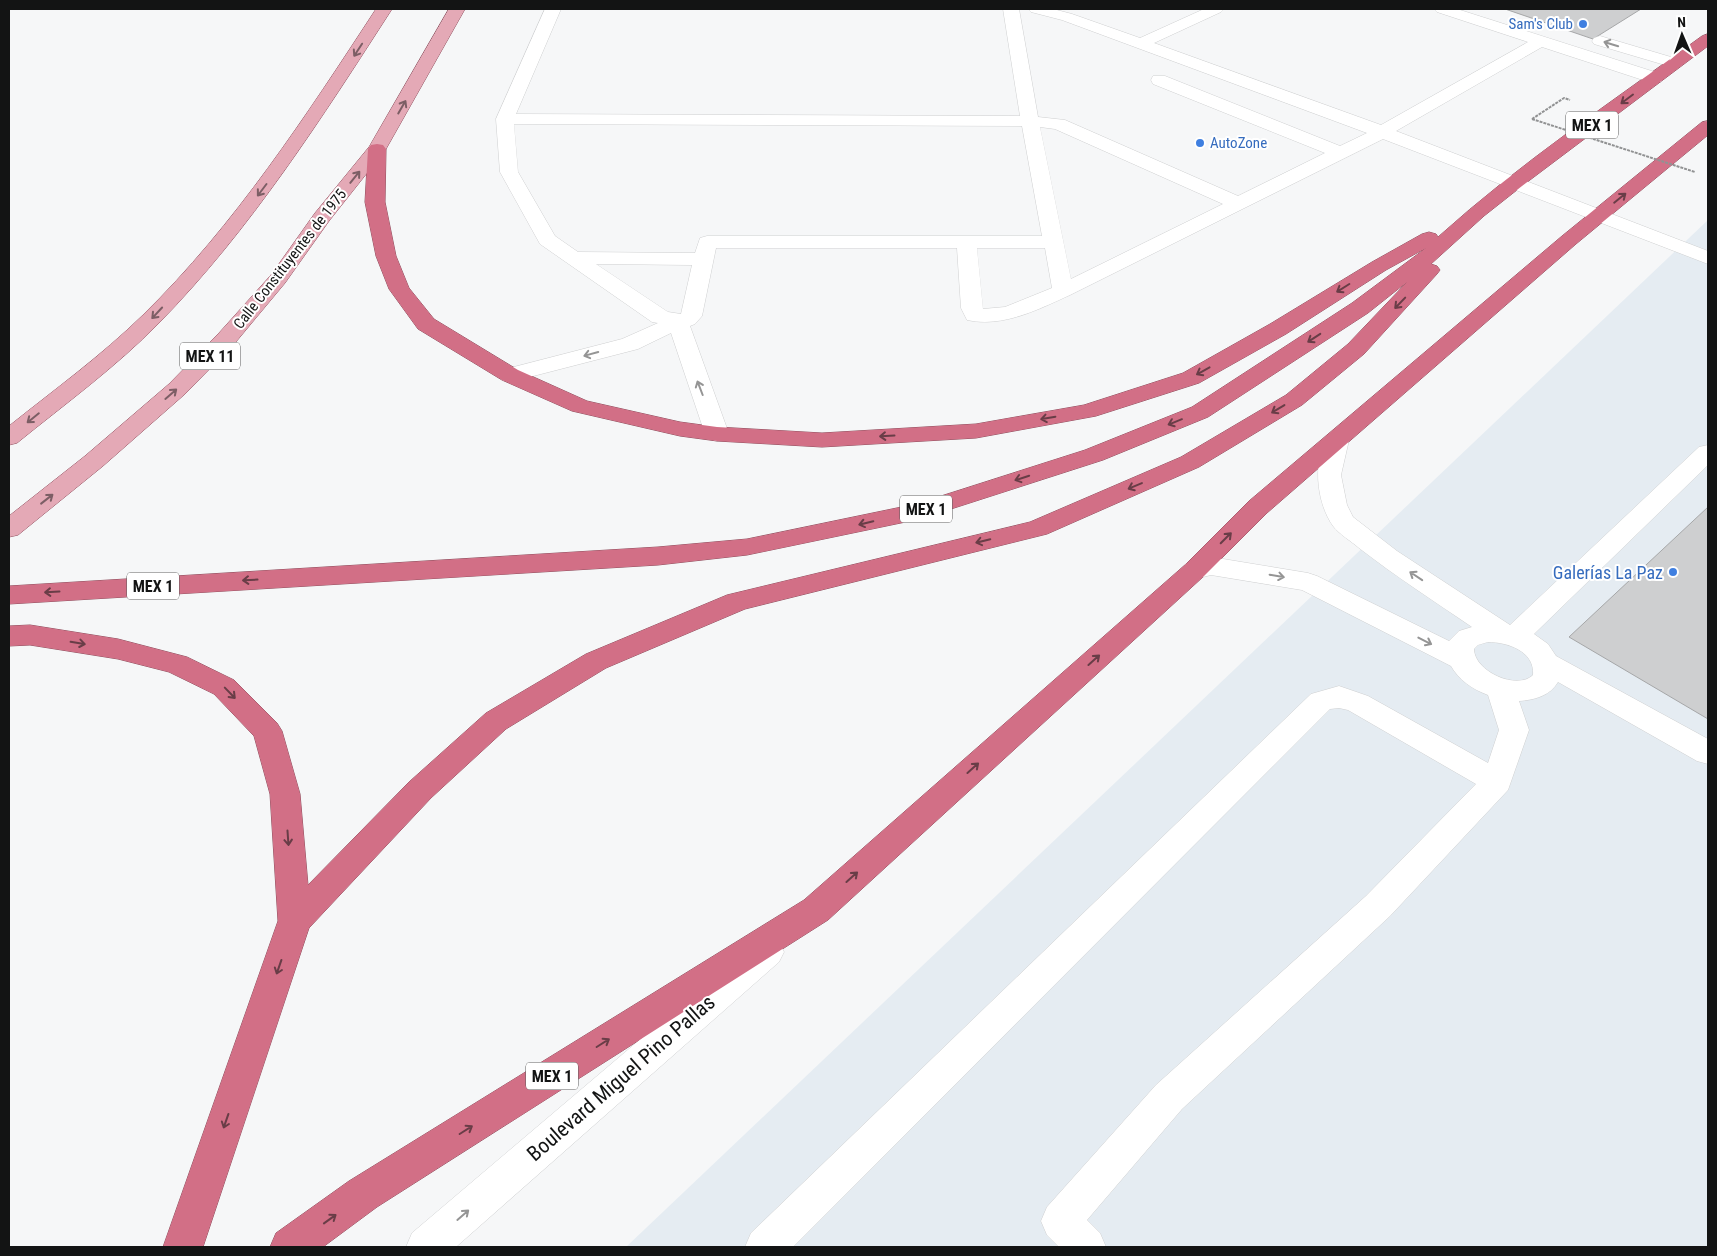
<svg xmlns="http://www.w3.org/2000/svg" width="1717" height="1256" viewBox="0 0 1717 1256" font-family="'Roboto Condensed',sans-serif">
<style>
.built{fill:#e5ecf2}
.building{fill:#cecfd0;stroke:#a6a7a8}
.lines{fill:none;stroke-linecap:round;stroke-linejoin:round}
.lane-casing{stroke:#cfd0d1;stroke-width:1}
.secondary-casing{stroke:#cfd0d1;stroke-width:1}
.primary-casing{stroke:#8f4f5e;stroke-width:1}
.highway-casing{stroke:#8f4f5e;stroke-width:1}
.path{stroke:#919293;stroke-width:2;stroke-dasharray:3 1;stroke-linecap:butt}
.lane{fill:#fff;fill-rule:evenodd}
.secondary{fill:#fff;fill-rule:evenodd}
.primary{fill:#e4a9b6;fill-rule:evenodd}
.highway{fill:#d26f86;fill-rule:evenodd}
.path-bridge{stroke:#919293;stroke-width:2;stroke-dasharray:3 1;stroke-linecap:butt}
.oneway{stroke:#959595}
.oneway2{stroke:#7c5e65}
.oneway3{stroke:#693d47}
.shop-dot{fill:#3f7fe0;stroke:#fff;stroke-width:2}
.labels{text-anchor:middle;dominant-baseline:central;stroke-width:4;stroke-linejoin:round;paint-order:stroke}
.far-shop-label{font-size:15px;fill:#366cbe;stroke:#fff;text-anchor:end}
.far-street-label{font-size:15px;fill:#131414;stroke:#fff}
.shield{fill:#fff;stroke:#5a5a5a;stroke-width:1}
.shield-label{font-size:16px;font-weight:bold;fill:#131414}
.shop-label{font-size:18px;fill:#366cbe;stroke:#fff;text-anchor:end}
.near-street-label{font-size:21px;fill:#131414;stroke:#fff}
</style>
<rect width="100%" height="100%" fill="#f6f7f8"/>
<path class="built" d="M1708,220V1247H626Z"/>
<path class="building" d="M1505,9H1641L1593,39Z
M1708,507V719L1569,637Z"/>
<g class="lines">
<defs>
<path id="lane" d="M545,9H561L516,114L1020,116L1003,9H1019L1038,117L1065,120L1238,196L1325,153L1153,84L1151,80L1153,76H1165L1340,146L1367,133L1062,20L1031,12L1028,9H1053L1072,14L1140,38L1204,9H1224L1221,12L1154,43L1381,125L1528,42L1437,12L1434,9H1457L1661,74L1663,78L1661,82H1649L1542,47L1396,131L1708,251V264L1383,139L1070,295C1039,309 1003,328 967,320L961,308L957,248H716L702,316L695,324L690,326L729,434L725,439L717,441L709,439L705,434L671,333L638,349L510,382L502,380L499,375L502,370L622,339L658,323L652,322L540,244L500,172L496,119ZM514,124L1022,126L1042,236H707L700,238L695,253L578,252L555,236L518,172ZM1040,127L1055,129L1223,204L1071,279ZM977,248H1045L1052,288L1005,307L983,309ZM596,264L692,265L681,314L668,312Z
M1600,36L1681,60L1683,63L1681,66L1675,68L1594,44L1592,41L1594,38Z
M1337,433L1345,435L1349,440L1341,475L1347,505L1353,517L1397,551L1510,625L1699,447L1708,445V465L1534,634L1548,644L1556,656L1708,739V764L1697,761L1558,682C1550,696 1534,700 1519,701L1529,730L1508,790L1390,916L1182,1109L1087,1220L1100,1233L1106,1247H1059L1047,1235L1041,1221L1047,1207L1156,1085L1366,896L1476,784L1348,710L1339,708L1330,709L793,1247H745L751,1233L1311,694L1339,686L1368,696L1488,763L1499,730L1488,695C1472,689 1459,680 1451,666L1302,590L1211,575L1195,579L1186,576L1182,570L1186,564L1211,557L1308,573L1317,576L1449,641L1459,631L1472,627C1434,601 1395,576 1359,548C1351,541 1339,534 1333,526C1316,502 1312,459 1329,435ZM1488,642C1507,642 1535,651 1533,675C1517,691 1474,671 1474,649L1478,645Z"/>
<path id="secondary" d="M767,938L779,942L784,952L779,962L456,1247H406L412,1233L755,942Z"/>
<path id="primary" d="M376,9H392C321,119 251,229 159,323C116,367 65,404 17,443L9,445V426C54,390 101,356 143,315C235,225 306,116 376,9Z
M449,9H465L386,149L329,221L285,283L235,343L185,394L103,466L18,535L9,537V516L85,456L169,384L219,333L271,275L315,213L369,147Z"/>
<path id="highway" d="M1708,34V46L1522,186L1484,216L1431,264L1437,266L1440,270L1437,274L1364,354L1302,405L1199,467L1047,534L745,609L606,668L506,729L431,798L309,928L203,1247H163L278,921L270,794L254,736L214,694L169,672L118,659L30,645L9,646V626L30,625L118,639L187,657L234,680L277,723L282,731L300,794L308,885L409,782L486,713L586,654L727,595L1030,522L1181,457L1286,395L1348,344L1407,282L1368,313L1208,417L1103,460L920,519L747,555L658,565L9,604V586L658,547L747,539L916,504L1085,450L1192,407L1352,303L1426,248L1386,270L1286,334L1199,383L1096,416L976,438L822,447L717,441L680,436L572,411L502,380L418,329L389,289L376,256L365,202L368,149L371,145L377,144L383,145L386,149L385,202L396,256L409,288L434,319L518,370L587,401L680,422L717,427L822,433L976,424L1084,405L1183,373L1270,324L1372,262L1422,234L1429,232L1436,234L1438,237C1520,163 1613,101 1702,36Z
M1708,121V135L1576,244L1267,513L1204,576L828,920L377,1207L323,1247H270L276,1233L349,1181L804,900L1186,564L1249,501L1562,236L1702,122Z"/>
</defs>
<use href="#lane" class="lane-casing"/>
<use href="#secondary" class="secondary-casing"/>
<use href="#primary" class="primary-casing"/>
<use href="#highway" class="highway-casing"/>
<path class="path" d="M1532,119L1564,98L1570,100"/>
<use href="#lane" class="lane"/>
<use href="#secondary" class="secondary"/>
<use href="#primary" class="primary"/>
<use href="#highway" class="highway"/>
<path class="path-bridge" d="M1532,119L1695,172"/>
</g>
<defs><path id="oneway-shaft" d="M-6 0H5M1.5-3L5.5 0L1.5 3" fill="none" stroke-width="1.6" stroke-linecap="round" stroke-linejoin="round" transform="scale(1.25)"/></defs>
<g class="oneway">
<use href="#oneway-shaft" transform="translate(1611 44) rotate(-163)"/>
<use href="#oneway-shaft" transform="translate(591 354) rotate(165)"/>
<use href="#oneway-shaft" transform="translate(700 388) rotate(-111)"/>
<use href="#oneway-shaft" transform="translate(1277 576) rotate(10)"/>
<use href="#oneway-shaft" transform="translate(1416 576) rotate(-146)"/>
<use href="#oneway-shaft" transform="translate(1425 641) rotate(27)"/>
<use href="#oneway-shaft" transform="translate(463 1215) rotate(-41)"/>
</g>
<g class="oneway2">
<use href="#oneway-shaft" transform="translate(358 50) rotate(123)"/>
<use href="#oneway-shaft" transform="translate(402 107) rotate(-60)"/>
<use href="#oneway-shaft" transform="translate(355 177) rotate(-51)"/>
<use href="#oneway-shaft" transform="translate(262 190) rotate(127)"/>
<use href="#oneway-shaft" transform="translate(157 313) rotate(133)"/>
<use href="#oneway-shaft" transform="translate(171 394) rotate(-41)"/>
<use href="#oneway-shaft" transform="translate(33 418) rotate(141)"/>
<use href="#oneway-shaft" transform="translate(47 499) rotate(-38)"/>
</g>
<g class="oneway3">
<use href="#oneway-shaft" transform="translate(1627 99) rotate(143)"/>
<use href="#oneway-shaft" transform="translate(1620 198) rotate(-39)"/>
<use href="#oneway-shaft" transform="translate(1343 288) rotate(148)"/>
<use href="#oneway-shaft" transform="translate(1400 303) rotate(134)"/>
<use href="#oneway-shaft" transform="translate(1314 338) rotate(147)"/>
<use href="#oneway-shaft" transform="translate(1203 371) rotate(151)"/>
<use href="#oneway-shaft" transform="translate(1278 409) rotate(149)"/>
<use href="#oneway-shaft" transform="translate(1048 418) rotate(170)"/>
<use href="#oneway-shaft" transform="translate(1175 422) rotate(158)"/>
<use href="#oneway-shaft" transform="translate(887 436) rotate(177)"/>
<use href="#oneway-shaft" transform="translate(1022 478) rotate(162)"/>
<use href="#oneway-shaft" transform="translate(1135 486) rotate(157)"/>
<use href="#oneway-shaft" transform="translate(866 523) rotate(167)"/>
<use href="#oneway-shaft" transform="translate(1226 538) rotate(-45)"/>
<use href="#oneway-shaft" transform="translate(983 541) rotate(166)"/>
<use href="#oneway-shaft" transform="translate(250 580) rotate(177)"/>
<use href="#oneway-shaft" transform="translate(52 592) rotate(177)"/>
<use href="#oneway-shaft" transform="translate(78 643) rotate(9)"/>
<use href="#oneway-shaft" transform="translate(1094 660) rotate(-42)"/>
<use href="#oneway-shaft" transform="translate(230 693) rotate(46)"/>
<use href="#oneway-shaft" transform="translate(973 768) rotate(-42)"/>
<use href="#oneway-shaft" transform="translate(288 838) rotate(86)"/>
<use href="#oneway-shaft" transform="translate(852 877) rotate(-42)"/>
<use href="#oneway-shaft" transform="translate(279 967) rotate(109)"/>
<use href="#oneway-shaft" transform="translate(603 1043) rotate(-32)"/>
<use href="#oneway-shaft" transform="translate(226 1121) rotate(109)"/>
<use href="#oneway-shaft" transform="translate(466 1130) rotate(-32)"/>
<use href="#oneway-shaft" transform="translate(330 1219) rotate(-36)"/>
</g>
<g class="shop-dot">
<circle cx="1583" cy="24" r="5"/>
<circle cx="1200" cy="143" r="5"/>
<circle cx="1673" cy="572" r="5"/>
</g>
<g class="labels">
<g class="far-shop-label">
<text x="1573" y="24">Sam's Club</text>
<text x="1210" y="143" text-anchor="start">AutoZone</text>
</g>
<g class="far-street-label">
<text transform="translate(290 259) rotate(-52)">Calle Constituyentes de 1975</text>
</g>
<g class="shield">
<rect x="1566" y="111.5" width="52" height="27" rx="4"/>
<rect x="180" y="342.5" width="60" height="27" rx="4"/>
<rect x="900" y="495.5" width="52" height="27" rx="4"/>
<rect x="127" y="572.5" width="52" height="27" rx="4"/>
<rect x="526" y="1062.5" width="52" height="27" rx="4"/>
</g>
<g class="shield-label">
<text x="1592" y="125">MEX 1</text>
<text x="210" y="356">MEX 11</text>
<text x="926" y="509">MEX 1</text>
<text x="153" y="586">MEX 1</text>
<text x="552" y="1076">MEX 1</text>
</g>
<g class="shop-label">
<text x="1663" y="572">Galerías La Paz</text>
</g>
<g class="near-street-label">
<text transform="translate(621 1078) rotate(-41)">Boulevard Miguel Pino Pallas</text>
</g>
</g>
<rect width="1717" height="1256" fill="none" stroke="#131414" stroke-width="20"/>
<g transform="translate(1682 35) rotate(358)" stroke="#ffffff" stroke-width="4" paint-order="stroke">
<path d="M0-4L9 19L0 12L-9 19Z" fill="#131414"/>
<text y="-8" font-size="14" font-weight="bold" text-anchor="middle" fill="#131414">N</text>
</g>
</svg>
